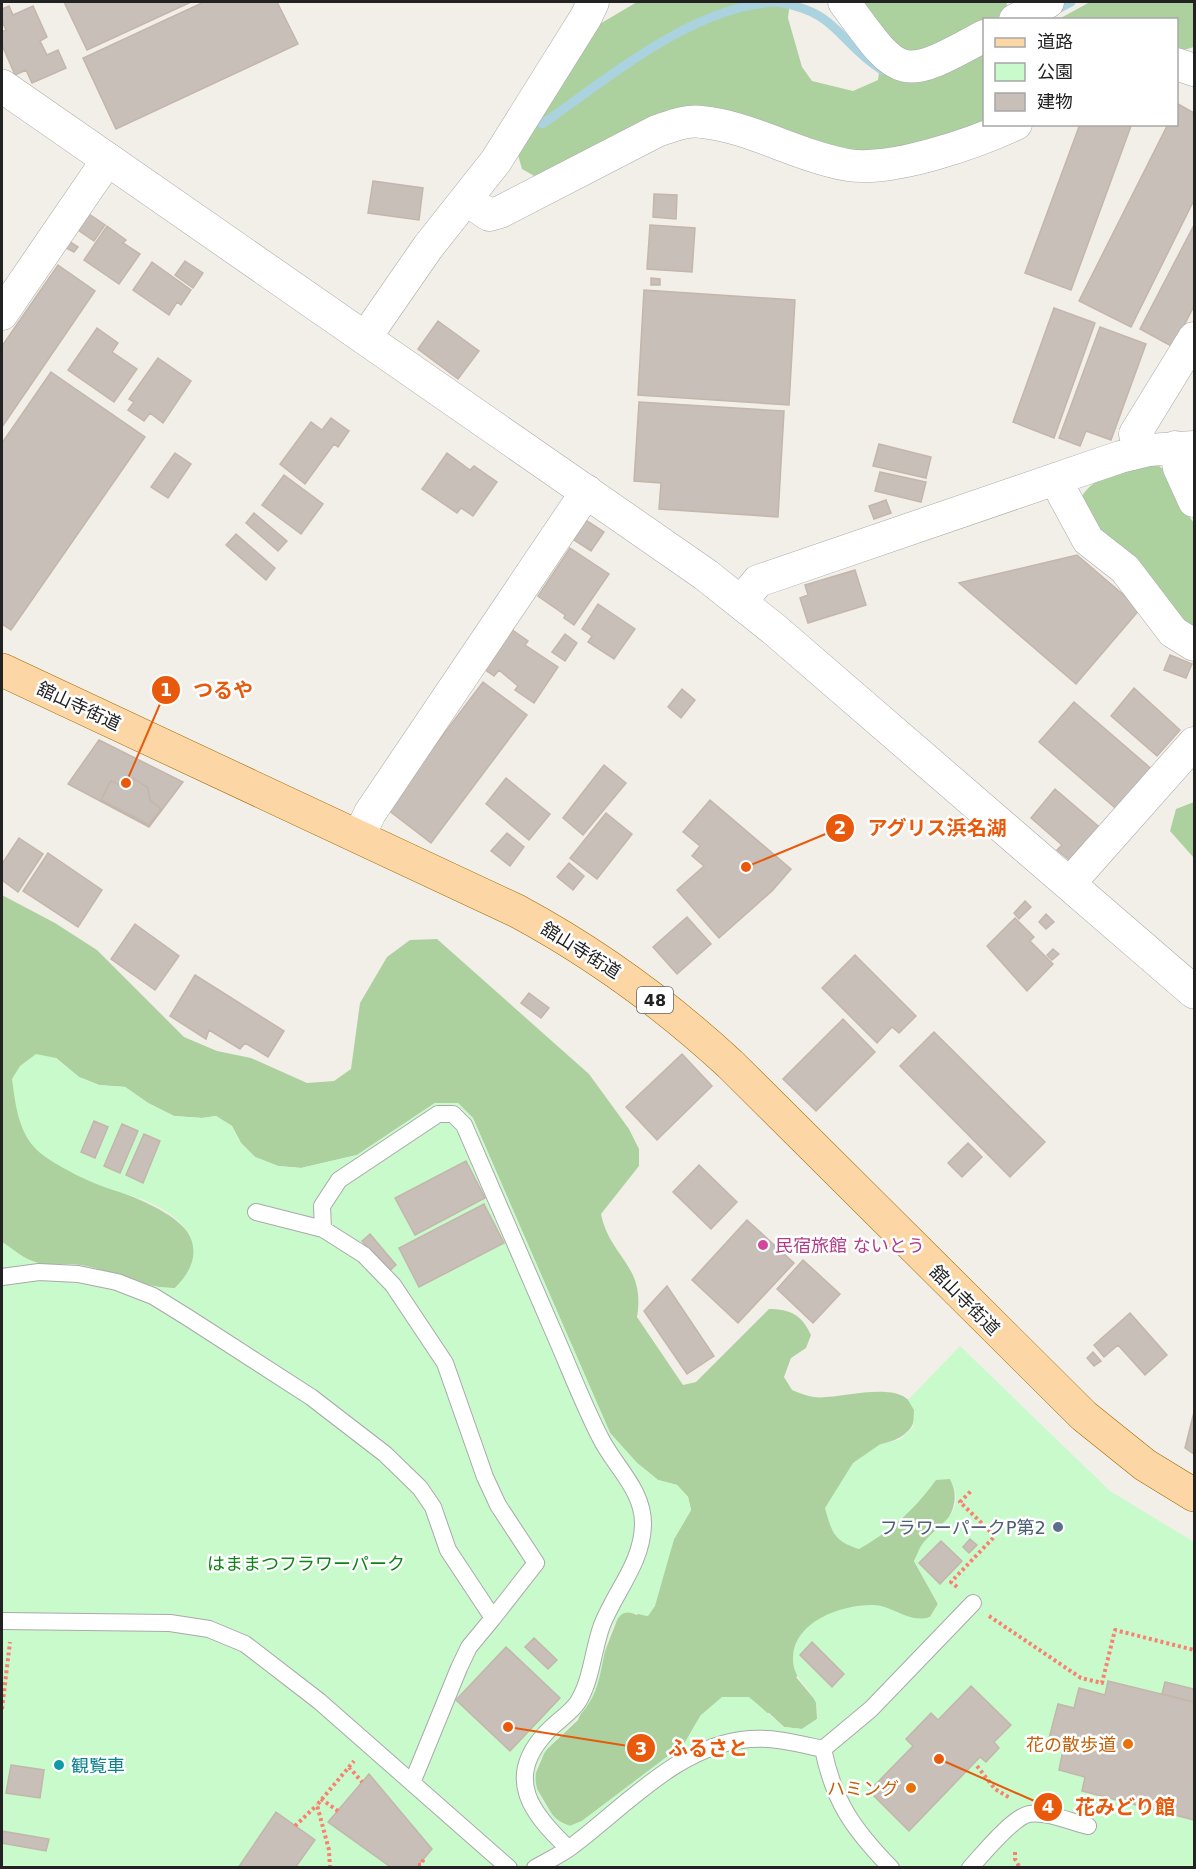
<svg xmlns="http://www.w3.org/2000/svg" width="1196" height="1869" viewBox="0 0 1196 1869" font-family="'DejaVu Sans','Noto Sans JP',sans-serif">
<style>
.forest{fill:#add19e}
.park{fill:#c8facc}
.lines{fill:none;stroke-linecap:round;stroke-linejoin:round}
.stream{stroke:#aad3df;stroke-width:9}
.building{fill:#c7bfb8;stroke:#c4b6ab;stroke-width:1.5}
.service-casing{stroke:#a9a9a9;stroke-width:18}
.minor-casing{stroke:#a9a9a9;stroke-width:33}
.tertiary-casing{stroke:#a9a9a9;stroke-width:34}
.primary-casing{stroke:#a06b00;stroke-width:34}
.path{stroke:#fa8072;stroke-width:4;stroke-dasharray:3 3;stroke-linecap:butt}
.service{stroke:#fff;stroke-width:16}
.minor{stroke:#fff;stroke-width:32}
.tertiary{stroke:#fff;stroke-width:33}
.primary{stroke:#fcd6a4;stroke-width:33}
.hotel-dot{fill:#d1479c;stroke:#fff;stroke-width:2}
.service-dot{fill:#5c6f8a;stroke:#fff;stroke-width:2}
.food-dot{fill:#e8710a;stroke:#fff;stroke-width:2}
.culture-dot{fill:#0f9aa8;stroke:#fff;stroke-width:2}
.labels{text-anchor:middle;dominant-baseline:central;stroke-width:5;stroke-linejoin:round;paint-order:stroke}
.shield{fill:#fff;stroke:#646464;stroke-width:1.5}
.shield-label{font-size:16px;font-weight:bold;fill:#222}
.street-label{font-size:18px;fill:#222;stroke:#fff}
.hotel-label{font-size:18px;fill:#b23c85;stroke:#fff;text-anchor:start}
.service-label{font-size:18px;fill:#4e5e75;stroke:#fff;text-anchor:end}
.park-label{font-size:18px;fill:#0c8416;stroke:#fff}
.food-label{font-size:18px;fill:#c56008;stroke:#fff;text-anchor:end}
.culture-label{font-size:18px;fill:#0d838f;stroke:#fff;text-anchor:start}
.leader{fill:none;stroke:#e8590c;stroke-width:2}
.callout-dot{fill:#e8590c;stroke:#fff;stroke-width:2}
.mark-label{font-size:18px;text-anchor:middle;font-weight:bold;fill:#fff}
.callout-label{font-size:20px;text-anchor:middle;font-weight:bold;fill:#e8590c;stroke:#fff;stroke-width:5;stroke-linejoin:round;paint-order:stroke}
</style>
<rect width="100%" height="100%" fill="#f2efe9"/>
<path class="forest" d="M637,2H790L788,18L802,67L812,81L853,91L878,80L879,72L830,2H1007L1006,15L1008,19L984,20V124L898,151L851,154L726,116L536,177L522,169L518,155L598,25Z
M1090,2H1194V47L1177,52L1176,20H1057Z
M1151,465H1158L1164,470L1186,512L1194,523V633L1102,538L1081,498C1093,474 1128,471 1151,465Z
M1194,802V858L1170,831L1176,809Z
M2,895L55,923L97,950L184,1037L217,1051L251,1058L307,1083L334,1081L351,1069L360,1003L387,957L410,940L437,939L589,1074L629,1129L639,1149V1166L601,1214C610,1258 646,1265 637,1317L683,1385L696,1382L769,1309C790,1309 802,1315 811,1335L806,1348L791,1358L784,1377L792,1390C799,1393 807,1396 814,1397C838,1401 905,1376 914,1410C916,1417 913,1426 908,1431C899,1440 891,1441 879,1445L859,1548C891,1531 915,1509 936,1479H950C967,1511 934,1536 914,1561L938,1604L930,1617L920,1621L901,1615L796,1677L816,1701L817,1719L802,1729L784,1727L769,1713L701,1715L684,1744L582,1821L570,1826L556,1821L535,1786V1775L545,1751L578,1720L619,1615L627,1611L637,1615L664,1570L674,1539L691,1510L688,1497L677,1485L658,1480L637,1463L610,1433L473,1118L458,1103H435L357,1155L301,1168L278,1166L255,1157L241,1143L232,1126L216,1116L202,1118L174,1116L148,1103L125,1087L99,1085L79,1077L56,1058L73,1173C115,1194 243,1220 175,1288C142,1289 112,1270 80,1265C66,1263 51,1266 38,1263C23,1259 14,1250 2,1242Z"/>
<path class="park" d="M36,1054L56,1058L79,1077L99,1085L125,1087L148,1103L174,1116L202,1118L216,1116L232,1126L241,1143L255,1157L278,1166L301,1168L357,1155L435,1103H458L473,1119L610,1433L637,1463L658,1480L677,1485L688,1497L691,1510L674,1539L655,1606L648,1616C639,1615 625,1608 619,1617C602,1638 605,1672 593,1696C576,1733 513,1755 544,1803C552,1815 556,1821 570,1826L582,1821L684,1744L701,1715L722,1697H749L784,1727L802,1729L817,1719C817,1714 818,1705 815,1701C808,1684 792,1679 793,1657C794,1621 843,1604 874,1605C894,1606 909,1624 930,1617L938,1604L914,1561C917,1555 919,1548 923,1543C941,1521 968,1513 950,1479L936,1480C915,1509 891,1531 859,1549C834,1541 832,1533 825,1508L853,1463L879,1445L901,1439L913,1427L914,1410L908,1400L960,1346L1110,1491L1194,1542V1867H2V1242C14,1250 23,1259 38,1263C51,1266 66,1263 80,1265C112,1270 142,1289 175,1288C208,1255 194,1225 155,1205C136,1195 114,1192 94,1183C78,1176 47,1161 35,1148C18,1130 15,1102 12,1079L20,1066Z"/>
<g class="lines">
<path class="stream" d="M776,2C838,11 837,41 882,70
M1054,11L1071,2
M542,124C609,78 691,7 775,2"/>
</g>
<path class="building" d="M64,2H191L87,50Z
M204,2H277L298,44L116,129L83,58Z
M9,6L13,15L33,6L47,37L40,41L47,55L58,50L66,68L32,83L26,70L15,75L2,45V32L6,30L2,21V9Z
M1178,104L1194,113V200L1131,327L1079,301L1168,124H1176Z
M1080,124L1131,126L1071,290L1025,273Z
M373,181L423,188L419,220L368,213Z
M654,194L677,195L676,219L653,217Z
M89,214L105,225L94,241L78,230Z
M650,225L695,228L692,272L647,269Z
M1194,225V306L1173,347L1140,329Z
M107,226L126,240L123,243L140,254L119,284L84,260Z
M70,242L78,247L74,252L66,248Z
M185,261L203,273L193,288L175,275Z
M152,262L191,290L181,305L177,302L169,315L133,290Z
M58,265L95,291L2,427V346Z
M651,278L660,279V285H651Z
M644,290L795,300L789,405L638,395Z
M1054,308L1095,323L1054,438L1013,422Z
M438,321L479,351L458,379L418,349Z
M1100,327L1146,344L1111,440L1086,431L1080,446L1059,438Z
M97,328L118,343L112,352L137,369L114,402L68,370Z
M158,358L191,381L163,423L150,413L144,421L128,410L134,402L129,399Z
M51,372L145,437L11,630L2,624V443Z
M639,402L784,411L778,517L659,509L661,483L634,481Z
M331,418L349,431L338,447L334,444L305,484L280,464L311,422L322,430Z
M879,444L931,457L926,478L873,466Z
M175,453L191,464L168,498L151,487Z
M447,453L470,470L474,466L497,482L473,516L461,508L457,513L422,489Z
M880,472L926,482L921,502L875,491Z
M284,475L323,504L301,534L262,505Z
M886,500L891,513L874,519L869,506Z
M254,513L287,541L278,551L246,523Z
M584,519L604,532L591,551L571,538Z
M236,534L275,568L266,580L226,545Z
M570,548L609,574L574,625L564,618L565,615L538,596Z
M1077,555L1140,609L1076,684L959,583Z
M855,570L866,605L808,623L800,598L808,595L805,585Z
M598,604L635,629L614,659L588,642L592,636L582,629Z
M511,629L528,641L525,645L558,667L534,703L515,690L518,686L499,670L494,676L484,669Z
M565,634L577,643L565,661L552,652Z
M1170,655L1192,664L1186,678L1164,670Z
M483,682L527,715L431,843L387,809Z
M1134,688L1180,730L1157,756L1111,716Z
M682,689L695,700L681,718L668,707Z
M1074,702L1155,772L1121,813L1039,742Z
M99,740L183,782L149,827L68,784Z
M604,765L626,783L583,835L563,818Z
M133,778L148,788L150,800L161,809L149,825L101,800L111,781L122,786Z
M506,778L550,814L529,840L486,804Z
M1055,789L1104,831L1072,862L1057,850L1062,845L1031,818Z
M710,800L791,869L772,891L719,938L677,890L704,866L692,856L700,846L683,832Z
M606,813L632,834L597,879L570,858Z
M507,833L524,847L510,866L491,851Z
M19,838L43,854L18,892L2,880V864Z
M48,853L102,890L78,927L23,891Z
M569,863L584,876L573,890L557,877Z
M1025,901L1031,907L1019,919L1014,913Z
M1046,914L1054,922L1046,929L1039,922Z
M687,917L711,944L677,974L653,947Z
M1015,918L1034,937L1030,941L1053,964L1027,991L987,946Z
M135,924L179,956L155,990L111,959Z
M1053,949L1059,954L1052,960L1047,955Z
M855,955L916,1016L899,1033L892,1027L877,1043L822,988Z
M195,975L284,1031L268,1057L245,1043L240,1049L209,1030L206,1039L170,1016Z
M529,993L549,1008L541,1018L521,1003Z
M843,1019L875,1052L816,1111L783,1079Z
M934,1032L1045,1142L1010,1177L900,1066Z
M682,1054L712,1086L657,1140L626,1107Z
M94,1121L108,1127L95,1158L81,1152Z
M122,1124L138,1131L120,1173L104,1166Z
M144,1134L160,1141L143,1183L126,1175Z
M968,1143L982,1157L962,1177L948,1163Z
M466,1161L485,1198L415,1235L395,1198Z
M699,1165L737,1202L711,1229L673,1192Z
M484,1204L504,1243L419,1287L399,1248Z
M747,1220L794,1263L738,1323L692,1280Z
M370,1234L396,1265L389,1271L362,1241Z
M803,1260L840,1294L813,1323L777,1289Z
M667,1286L714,1356L687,1374L644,1311Z
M1130,1313L1167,1355L1145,1375L1118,1345L1104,1357L1094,1345Z
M1093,1352L1101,1361L1094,1366L1087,1358Z
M1194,1412V1454L1185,1448Z
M970,1539L977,1545L969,1553L963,1547Z
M941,1541L962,1561L940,1584L919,1563Z
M534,1638L557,1660L548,1669L525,1647Z
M812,1642L844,1674L832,1687L800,1655Z
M506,1647L560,1698L510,1751L456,1700Z
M1108,1681L1194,1702V1820L1082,1791L1085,1777L1059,1770L1063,1750L1047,1746L1058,1704L1074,1708L1079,1688L1105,1695Z
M1165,1682L1194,1689V1702L1162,1694Z
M971,1686L1011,1725L994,1742L999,1748L986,1762L980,1757L909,1831L869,1791L913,1746L906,1739L931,1713L938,1720Z
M11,1765L44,1770L40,1798L6,1793Z
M369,1774L432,1849L416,1868H392L328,1822Z
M276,1812L315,1840L295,1868H238Z
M2,1831L49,1839L46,1851L2,1843Z"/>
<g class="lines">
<defs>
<path id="service" d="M256,1212L323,1229L364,1255L393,1285L445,1363L485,1477L498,1505L536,1563L493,1618
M323,1229L322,1206L339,1180L438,1114H453L464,1125C494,1194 524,1264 554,1333C569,1367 583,1404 600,1437C614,1466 644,1490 643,1525C642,1563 616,1590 602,1625C593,1649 592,1679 578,1702C569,1715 555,1722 545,1734C504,1779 532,1814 568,1848
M2,1277L39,1272L78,1274L117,1282L153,1296L187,1317L311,1397L385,1454L420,1488L433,1507L448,1550L493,1618L469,1647L459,1668L412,1783
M2,1621L170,1623L209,1629L245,1644L319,1701L509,1868
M823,1749C834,1802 853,1829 891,1868
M535,1868C547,1861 560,1855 571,1847C625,1807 679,1744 750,1739C774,1737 800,1744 823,1749L871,1709L973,1603
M970,1868C982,1855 1013,1817 1029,1814C1047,1811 1071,1822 1088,1826"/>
<path id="minor" d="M844,2C900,79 899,83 984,36
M1015,20L1048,2
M1176,64L1194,70
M466,199L489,215L500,212L657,131C672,126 686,120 702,122C748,126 800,157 848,165C893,172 975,143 1016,124
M2,314L108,159
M365,338L428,247L496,161L586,17L593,2
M1175,447L1179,468L1194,501
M1140,452L1135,434L1194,338
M1058,478L1063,494L1088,540L1125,569L1173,632L1194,645
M741,602L758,581L1120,457L1149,450L1194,447
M359,836L370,813L587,491
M1069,884L1194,743"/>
<path id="tertiary" d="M2,86L706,575L775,630L1194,992"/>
<path id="primary" d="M2,670L517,911C595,953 665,1004 730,1064L1084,1416L1145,1465L1194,1495"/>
</defs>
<use href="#service" class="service-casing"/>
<use href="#minor" class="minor-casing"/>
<use href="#tertiary" class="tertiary-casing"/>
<use href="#primary" class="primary-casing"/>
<path class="path" d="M957,1587L951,1582L995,1536L960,1502L972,1490
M989,1616L1081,1678L1102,1683L1115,1630L1194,1650
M2,1709L10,1642
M977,1766L995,1789L1010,1798
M349,1767L362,1782
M321,1799L338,1811
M295,1826L317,1805
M1015,1852V1859L1020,1868
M418,1865H421L424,1858
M330,1868L329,1850L317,1805L354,1761"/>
<use href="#service" class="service"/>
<use href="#minor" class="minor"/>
<use href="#tertiary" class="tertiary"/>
<use href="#primary" class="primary"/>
</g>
<circle class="hotel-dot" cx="763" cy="1245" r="6"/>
<circle class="service-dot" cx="1058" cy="1527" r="6"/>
<g class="food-dot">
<circle cx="1128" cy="1744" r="6"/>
<circle cx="911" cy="1788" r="6"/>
</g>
<circle class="culture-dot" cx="59" cy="1765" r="6"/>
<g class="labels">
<rect class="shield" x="637" y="987" width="36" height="26" rx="4.5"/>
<g class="shield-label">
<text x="655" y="1000">48</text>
</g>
<g class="street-label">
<text transform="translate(79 706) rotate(25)">舘山寺街道</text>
<text transform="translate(581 950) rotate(32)">舘山寺街道</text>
<text transform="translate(965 1300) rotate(45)">舘山寺街道</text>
</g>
<g class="hotel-label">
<text x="775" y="1245">民宿旅館 ないとう</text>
</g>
<g class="service-label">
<text x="1046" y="1527">フラワーパークP第2</text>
</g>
<g class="park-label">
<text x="306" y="1563">はままつフラワーパーク</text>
</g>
<g class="food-label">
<text x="1116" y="1744">花の散歩道</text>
<text x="899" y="1788">ハミング</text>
</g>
<g class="culture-label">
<text x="71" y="1765">観覧車</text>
</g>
</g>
<path class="leader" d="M126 783L166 690M746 867L840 828M508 1727L641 1748M939 1759L1048 1807"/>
<g class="callout-dot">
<circle cx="126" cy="783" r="6"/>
<circle cx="746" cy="867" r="6"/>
<circle cx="508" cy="1727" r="6"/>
<circle cx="939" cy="1759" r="6"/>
<circle cx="166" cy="690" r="15"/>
<circle cx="840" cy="828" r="15"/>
<circle cx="641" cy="1748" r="15"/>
<circle cx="1048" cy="1807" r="15"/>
</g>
<g class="mark-label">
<text x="166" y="696">1</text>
<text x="840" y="834">2</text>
<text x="641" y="1755">3</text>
<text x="1048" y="1813">4</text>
</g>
<g class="callout-label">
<text x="223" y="697">つるや</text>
<text x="937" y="835">アグリス浜名湖</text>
<text x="708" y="1755">ふるさと</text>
<text x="1125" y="1814">花みどり館</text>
</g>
<rect width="1196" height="1869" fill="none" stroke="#222222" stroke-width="6"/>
<rect x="983" y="18" width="195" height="108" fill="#ffffff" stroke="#a7a7a7" stroke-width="1.5"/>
<rect x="995" y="38" width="30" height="9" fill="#fcd6a4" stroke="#a7a7a7" stroke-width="1.5"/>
<text x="1037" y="48" font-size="18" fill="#222222">道路</text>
<rect x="995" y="63" width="30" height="18" fill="#c8facc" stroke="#a7a7a7" stroke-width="1.5"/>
<text x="1037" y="78" font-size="18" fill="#222222">公園</text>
<rect x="995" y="93" width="30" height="18" fill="#c7bfb8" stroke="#a7a7a7" stroke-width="1.5"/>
<text x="1037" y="108" font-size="18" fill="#222222">建物</text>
</svg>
